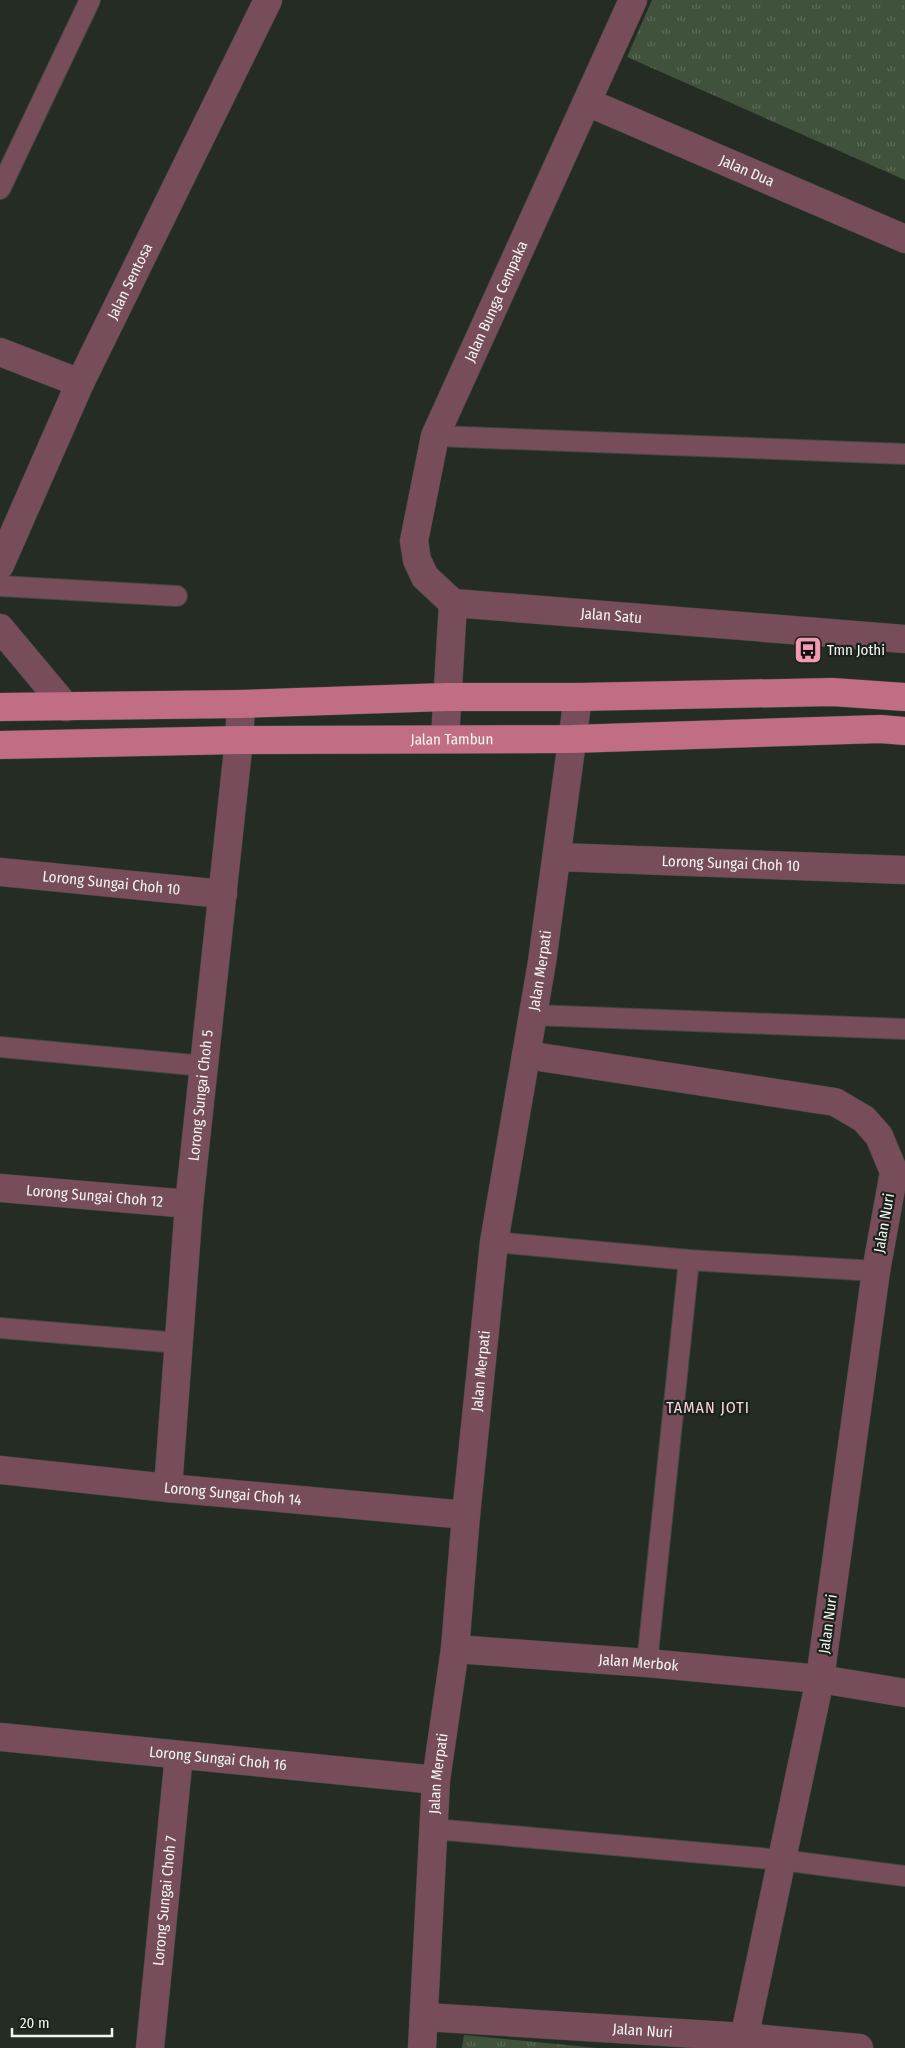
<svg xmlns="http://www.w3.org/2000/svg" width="905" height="2048" viewBox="0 0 905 2048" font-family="'Fira Sans Condensed',sans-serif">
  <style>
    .grass { fill: url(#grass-tufts) }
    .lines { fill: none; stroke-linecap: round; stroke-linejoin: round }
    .service-casing { stroke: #424840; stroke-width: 22 }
    .minor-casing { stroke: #424840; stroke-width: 29 }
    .primary-casing { stroke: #424840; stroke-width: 29 }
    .service { stroke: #764d58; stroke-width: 20 }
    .minor { stroke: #764d58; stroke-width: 28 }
    .primary { stroke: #c16e85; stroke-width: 28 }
    .labels { text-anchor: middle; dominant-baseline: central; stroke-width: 4.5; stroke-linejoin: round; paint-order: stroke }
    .street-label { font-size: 15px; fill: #f2f6f1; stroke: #1b221a }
    .poi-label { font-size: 15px; fill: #f2f6f1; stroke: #1b221a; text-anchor: start }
    .neighbourhood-label { font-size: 16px; letter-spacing: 1px; fill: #f8d5dd; stroke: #1b221a }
  </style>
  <defs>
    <pattern id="grass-tufts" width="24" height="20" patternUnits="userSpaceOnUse" patternTransform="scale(1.25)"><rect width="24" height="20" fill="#40523c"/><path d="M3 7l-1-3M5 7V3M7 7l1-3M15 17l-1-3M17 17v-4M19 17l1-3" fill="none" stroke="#5c6c59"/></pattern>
  </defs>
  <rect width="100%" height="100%" fill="#252c23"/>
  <path class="grass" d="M652,0H905V180L627,57Z
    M464,2035L597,2048H462Z"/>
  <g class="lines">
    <g class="service-casing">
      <path id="service" d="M0,189L90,0
        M435,436L905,454
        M0,586L177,596
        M533,1015L905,1029
        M0,1047L204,1066
        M494,1242L689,1260L876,1271
        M0,1328L179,1343
        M647,1663L689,1260
        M434,1829L782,1860L905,1876"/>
    </g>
    <g class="minor-casing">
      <g id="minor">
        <path id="s1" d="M587,102L905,239"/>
        <path d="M0,352L80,383"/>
        <path id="s2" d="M0,565L80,383L268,0"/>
        <path id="s3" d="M453,603L425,577L417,560L414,541L435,436L633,0"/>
        <path d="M0,628L66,707"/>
        <path id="s4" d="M445,739L453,603L905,639"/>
        <path id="s5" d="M557,857L905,870"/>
        <path id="s6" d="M0,872L223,894"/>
        <path d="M526,1055L835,1102L864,1119L879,1136L894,1172L876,1271L820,1679L742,2048"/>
        <path id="s7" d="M0,1188L189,1204"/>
        <path id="s8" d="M0,1470L168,1488L466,1515"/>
        <path id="s9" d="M168,1488L189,1204L239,740L241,704"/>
        <path id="s10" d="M455,1649L647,1663L820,1679L905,1693"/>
        <path id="s11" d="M0,1737L436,1780"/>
        <path id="s12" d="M425,2017L744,2037L859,2048"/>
        <path id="s13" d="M150,2048L179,1755"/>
        <path id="s14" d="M422,2048L436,1780L455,1649L466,1515L494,1242L542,962L578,697"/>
      </g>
    </g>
    <g class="primary-casing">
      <g id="primary">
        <path d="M0,707L241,704L446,697H578L832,692L905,697"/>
        <path id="s15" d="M0,745L239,740L572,739L880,729L905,731"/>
      </g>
    </g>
    <use href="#service" class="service"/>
    <use href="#minor" class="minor"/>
    <use href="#primary" class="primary"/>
  </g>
  <defs>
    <g id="bus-square" transform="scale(1.4375)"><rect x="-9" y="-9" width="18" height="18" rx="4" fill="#f19ab1" stroke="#1b221a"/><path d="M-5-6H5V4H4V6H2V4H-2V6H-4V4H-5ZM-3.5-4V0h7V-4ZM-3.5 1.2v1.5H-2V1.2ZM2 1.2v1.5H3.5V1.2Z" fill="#111"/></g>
  </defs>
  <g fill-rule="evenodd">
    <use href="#bus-square" x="808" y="650"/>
  </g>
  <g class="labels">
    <g class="street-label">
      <text stroke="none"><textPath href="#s1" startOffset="174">Jalan Dua</textPath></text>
      <text stroke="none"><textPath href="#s2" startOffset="312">Jalan Sentosa</textPath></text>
      <text stroke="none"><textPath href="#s3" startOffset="331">Jalan Bunga Cempaka</textPath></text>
      <text stroke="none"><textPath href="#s4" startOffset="295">Jalan Satu</textPath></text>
      <text stroke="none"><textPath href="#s15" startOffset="452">Jalan Tambun</textPath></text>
      <text stroke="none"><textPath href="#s5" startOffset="174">Lorong Sungai Choh 10</textPath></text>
      <text stroke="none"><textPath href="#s6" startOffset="112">Lorong Sungai Choh 10</textPath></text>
      <text stroke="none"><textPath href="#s14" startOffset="1085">Jalan Merpati</textPath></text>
      <text stroke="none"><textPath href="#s9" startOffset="394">Lorong Sungai Choh 5</textPath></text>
      <text stroke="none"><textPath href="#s7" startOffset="95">Lorong Sungai Choh 12</textPath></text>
      <text transform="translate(884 1223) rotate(-80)">Jalan Nuri</text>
      <text stroke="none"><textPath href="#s14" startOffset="680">Jalan Merpati</textPath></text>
      <text stroke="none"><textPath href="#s8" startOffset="234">Lorong Sungai Choh 14</textPath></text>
      <text transform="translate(828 1624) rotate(-82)">Jalan Nuri</text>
      <text stroke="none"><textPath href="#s10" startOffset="184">Jalan Merbok</textPath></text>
      <text stroke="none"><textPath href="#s11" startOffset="219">Lorong Sungai Choh 16</textPath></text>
      <text stroke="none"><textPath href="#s14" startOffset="275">Jalan Merpati</textPath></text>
      <text stroke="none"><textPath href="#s13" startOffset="148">Lorong Sungai Choh 7</textPath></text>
      <text stroke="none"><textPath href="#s12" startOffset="218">Jalan Nuri</textPath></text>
    </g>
    <g class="poi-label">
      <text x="827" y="650">Tmn Jothi</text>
    </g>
    <g class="neighbourhood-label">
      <text x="708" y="1407">TAMAN JOTI</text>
    </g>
  </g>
  <path d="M12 2028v8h100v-8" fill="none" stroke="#f2f6f1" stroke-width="2.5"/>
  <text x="20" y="2028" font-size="15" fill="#f2f6f1" stroke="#1b221a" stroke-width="4" paint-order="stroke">20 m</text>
</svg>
